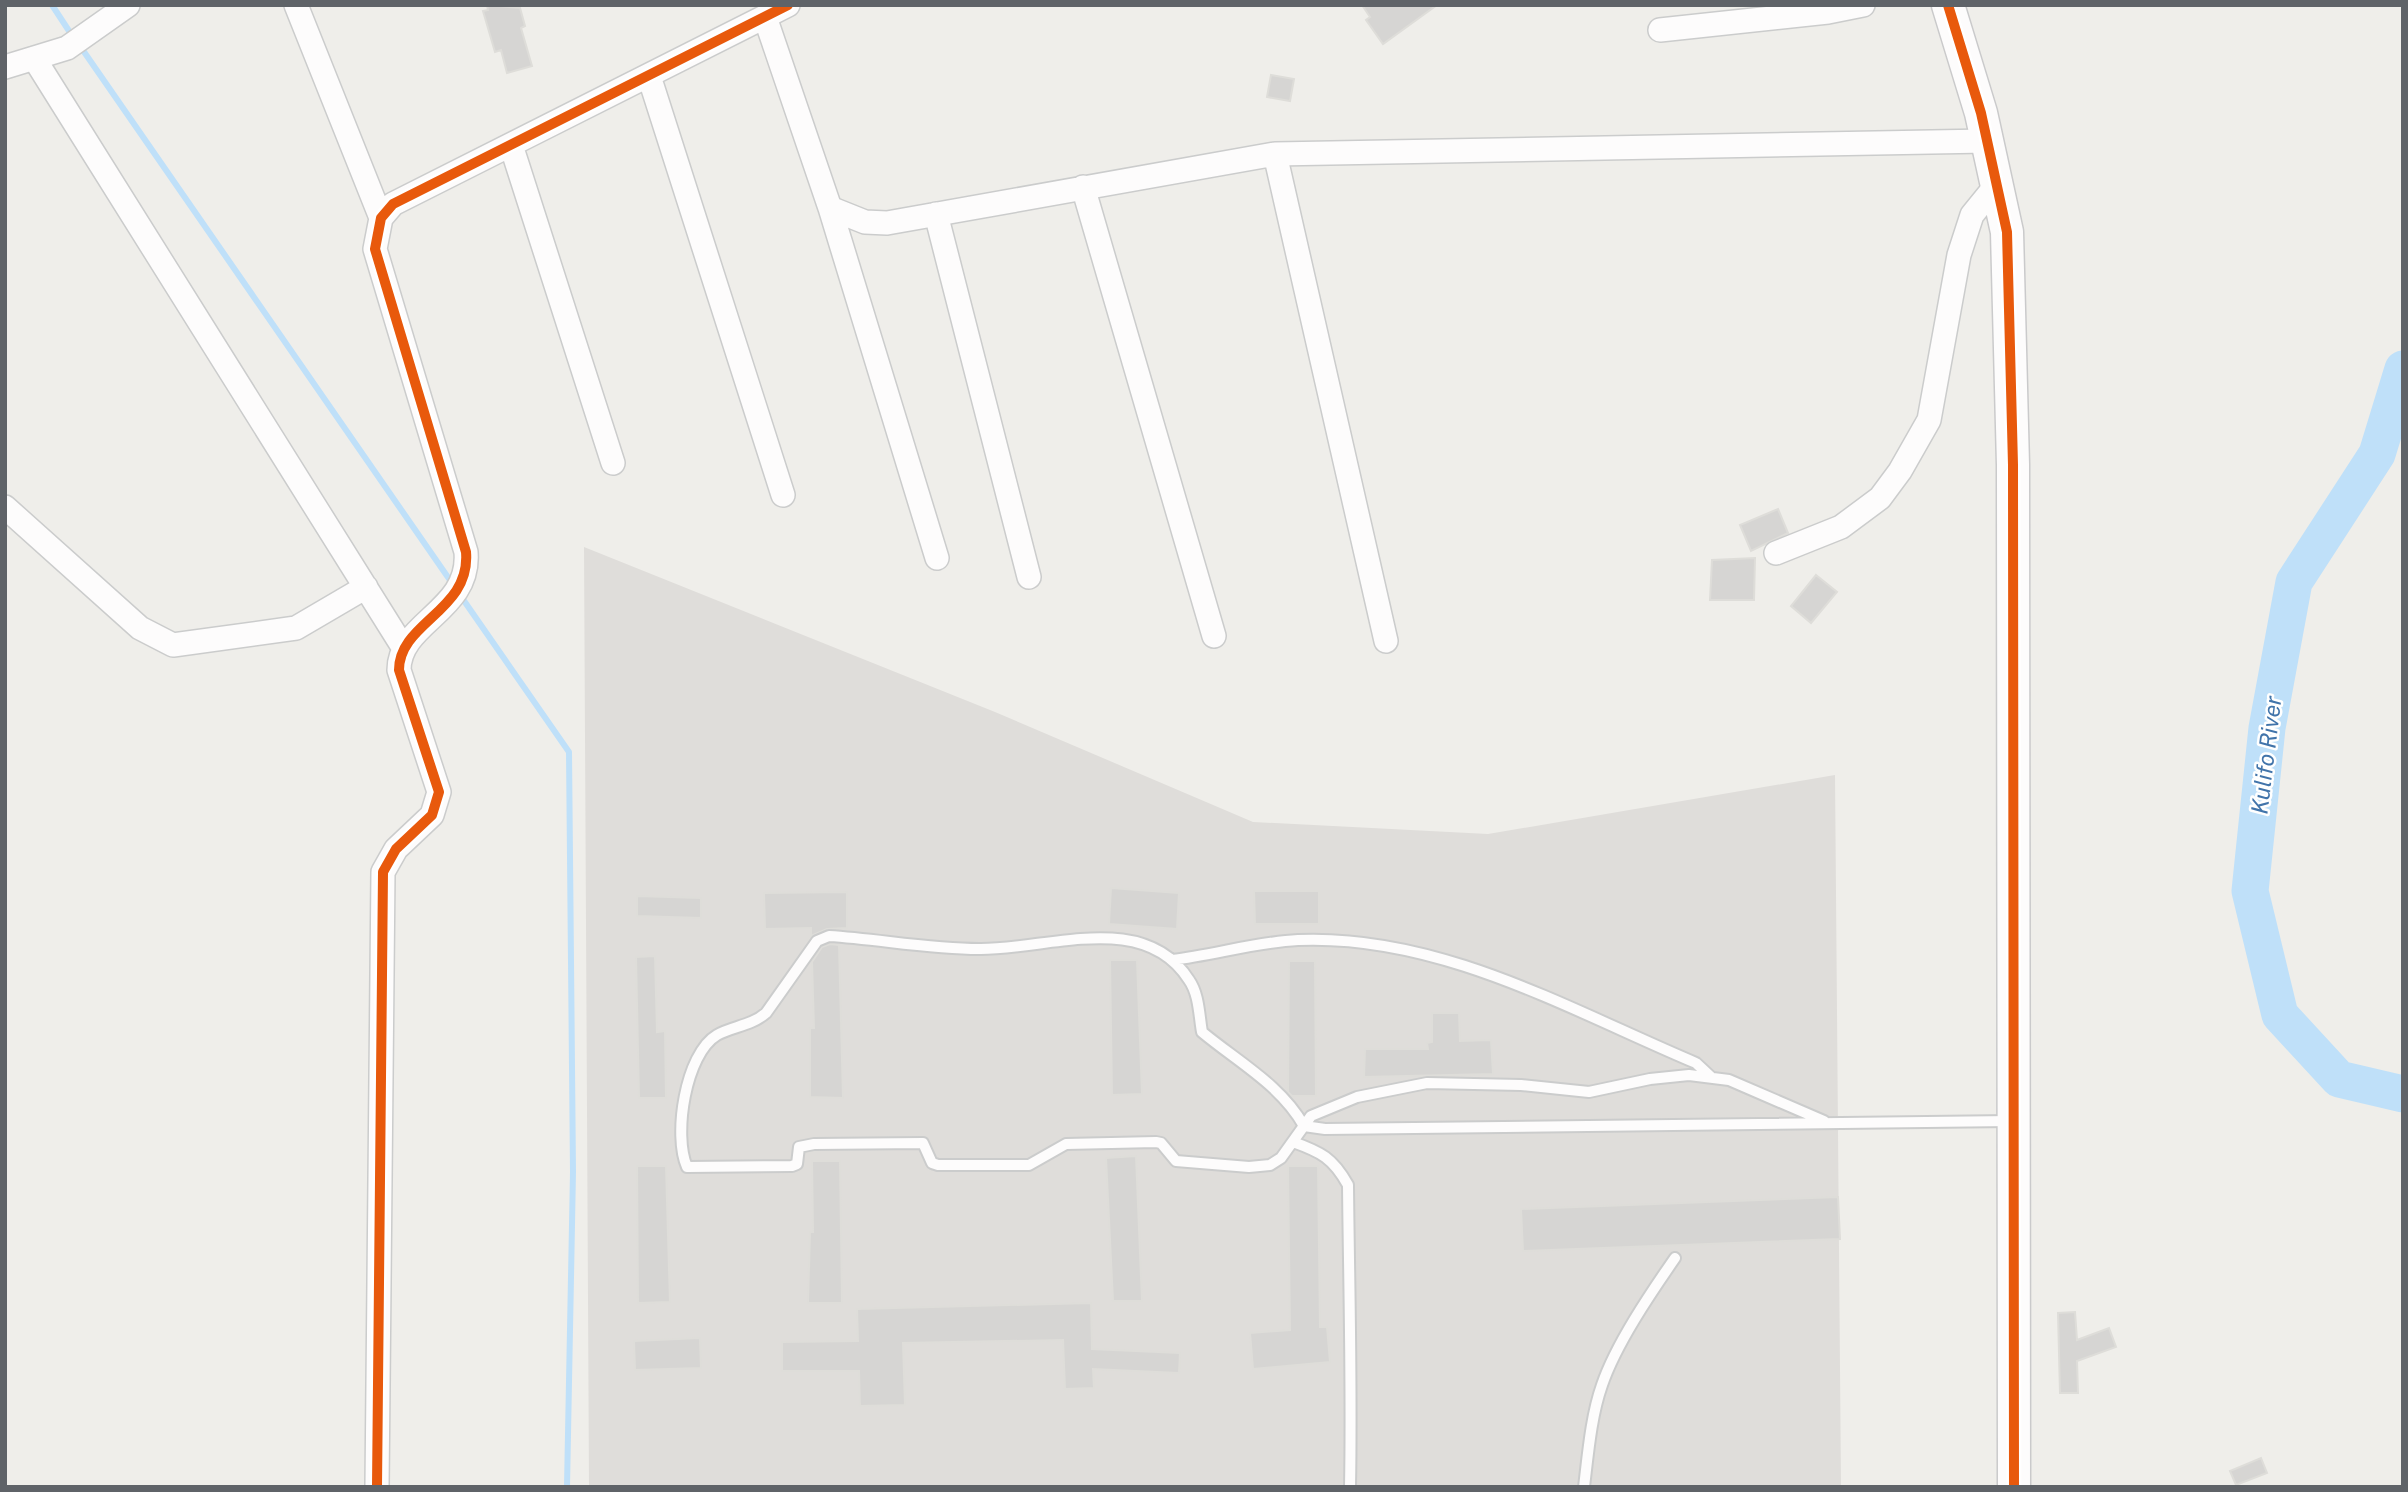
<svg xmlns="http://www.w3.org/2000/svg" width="2408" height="1492" viewBox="0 0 2408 1492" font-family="'Public Sans',sans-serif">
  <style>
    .industrial { fill: #dfddda }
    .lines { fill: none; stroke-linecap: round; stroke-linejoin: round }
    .stream { stroke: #bfe0f9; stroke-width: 6 }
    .river { stroke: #bfe0f9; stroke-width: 37 }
    .building { fill: #d6d5d3; stroke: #deddd9; stroke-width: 2 }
    .lane-casing { stroke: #cbcccc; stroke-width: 14 }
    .street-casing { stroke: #cbcccc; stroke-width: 26 }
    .secondary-casing { stroke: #cacacb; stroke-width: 35 }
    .lane { stroke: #fdfcfc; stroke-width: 10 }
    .street { stroke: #fdfcfc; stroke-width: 23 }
    .secondary { stroke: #fdfcfc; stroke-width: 32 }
    .cycleway-casing { stroke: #fff; stroke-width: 15 }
    .cycleway { stroke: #e8590c; stroke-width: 10 }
    .labels { text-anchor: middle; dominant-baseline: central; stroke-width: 5; stroke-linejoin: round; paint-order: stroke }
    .water-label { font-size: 23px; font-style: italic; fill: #4174aa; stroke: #fff }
  </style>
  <rect width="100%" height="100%" fill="#efeeea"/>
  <path class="industrial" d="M584,547L995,712L1253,822L1488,834L1835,775L1841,1487H589Z"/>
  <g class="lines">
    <path class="stream" d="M52,5L73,37
      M80,46L454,586
      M460,595L569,752L573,1172L567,1487"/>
    <path class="river" d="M2403,369L2377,454L2294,582L2267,728L2250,891L2280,1015L2339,1079L2403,1094"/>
  </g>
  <path class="building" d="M487,5L520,8L525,26L521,28L532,66L507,73L501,50L495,52L483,11L488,10Z
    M1362,5H1437L1383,44L1366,20L1370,17Z
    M1271,75L1294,79L1290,101L1267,97Z
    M1778,509L1788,533L1751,551L1740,525Z
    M1755,558L1754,600H1710L1712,560Z
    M1816,575L1837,592L1811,623L1791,606Z
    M1111,888L1179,893L1177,929L1109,924Z
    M1254,891H1319V924H1255Z
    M847,892V928L827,929L811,936V928L765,929L764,893Z
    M637,896L701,898V918L637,916Z
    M830,944L839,945L843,1098L810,1097V1028H814L812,962L822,947Z
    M655,956L657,1032L665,1031L666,1098H639L636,957Z
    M1110,960H1137L1142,1094L1112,1095Z
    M1289,961H1315L1316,1096H1292L1288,1092Z
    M1432,1013H1459L1460,1041L1491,1040L1493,1074L1364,1077L1365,1049H1428L1427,1043L1432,1042Z
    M1136,1156L1142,1301H1113L1106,1158Z
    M812,1161H840L842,1303H808L810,1232H813Z
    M637,1166H666L670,1302L638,1303Z
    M1288,1166H1318L1320,1327H1327L1330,1362L1253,1369L1250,1333L1290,1330Z
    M1838,1197L1840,1239L1523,1251L1521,1209Z
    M1091,1303L1092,1349L1180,1353L1179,1373L1093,1369L1094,1388L1065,1389L1063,1340L903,1343L905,1405L860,1406L859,1371H782V1342L858,1341L857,1309Z
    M2075,1312L2077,1340L2109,1328L2116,1347L2077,1361L2078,1393H2060L2058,1313Z
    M700,1338L701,1368L635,1370L634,1341Z
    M2261,1458L2267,1473L2236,1485L2230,1471Z"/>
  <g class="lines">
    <g class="lane-casing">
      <path id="lane" d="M1172,960C1214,955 1256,942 1298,940C1440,934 1570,1010 1696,1063L1711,1077
        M1304,1126C1281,1085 1238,1062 1202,1032C1199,1015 1199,994 1189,980C1144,909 1047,950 979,949C929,949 878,939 829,936L817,941L766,1013C751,1026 733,1026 717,1035C685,1054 673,1136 687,1167L792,1166L797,1164L799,1147L814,1144L923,1143L932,1163L938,1165H1029L1066,1144L1156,1142L1161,1143L1176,1161L1249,1167L1270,1165L1281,1158L1311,1116L1357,1097L1427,1083L1521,1085L1589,1092L1650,1079L1689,1075L1729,1080L1824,1121
        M1304,1126L1325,1129L2011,1121
        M1293,1142C1321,1152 1333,1158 1348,1185C1349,1285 1352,1386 1350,1487
        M1584,1487C1588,1454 1591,1416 1602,1385C1616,1344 1650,1294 1675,1258"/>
    </g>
    <g class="street-casing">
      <path id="street" d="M296,5L381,218
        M765,17L830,208L865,222L887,223L1275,154L1987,141
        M1660,30L1828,12L1863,5
        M34,58L403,647
        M5,67L67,48L128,5
        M649,76L783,495
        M511,145L613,463
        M1275,154L1386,641
        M1083,187L1214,636
        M830,208L937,558
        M936,214L1029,577
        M5,507L140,628L173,645L296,628L366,587
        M1776,553L1841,527L1880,498L1900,471L1929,420L1959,255L1972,215L1998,183
        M377,1487L383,872L396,849L432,815L439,792L399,670C399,622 471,611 466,552L375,249L381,218L393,204L788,5"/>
    </g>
    <g class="secondary-casing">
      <path id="secondary" d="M1948,5L1981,113L2007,232L2013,465L2014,1487"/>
    </g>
    <use href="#lane" class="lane"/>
    <use href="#street" class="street"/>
    <use href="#secondary" class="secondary"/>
    <g class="cycleway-casing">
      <path id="cycleway" d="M1948,5L1981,113L2007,232L2013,465L2014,1487
        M377,1487L383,872L396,849L432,815L439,792L399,670C399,622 471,611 466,552L375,249L381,218L393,204L788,5"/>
    </g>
    <use href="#cycleway" class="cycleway"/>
  </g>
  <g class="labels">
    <g class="water-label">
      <text transform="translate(2266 755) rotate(-83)">Kulifo River</text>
    </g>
  </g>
  <rect width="2408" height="1492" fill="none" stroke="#5f6368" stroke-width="14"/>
</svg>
